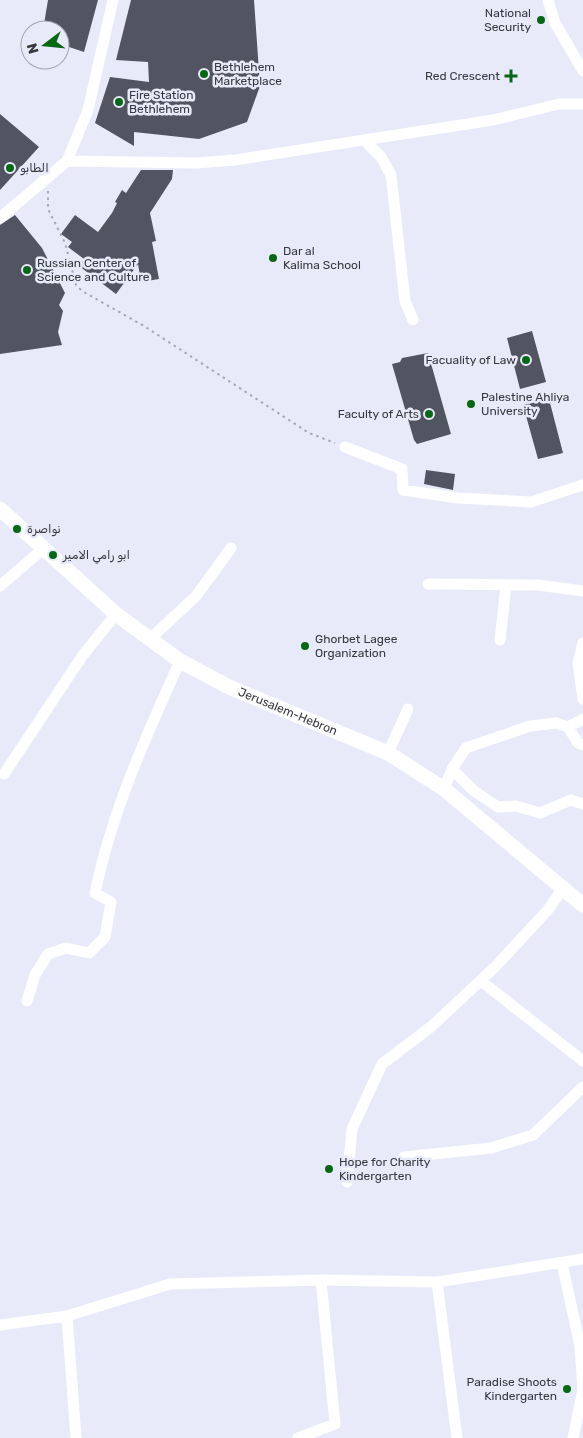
<svg xmlns="http://www.w3.org/2000/svg" width="583" height="1438" viewBox="0 0 583 1438" font-family="Rubik,'Noto Naskh Arabic',sans-serif">
  <style>
    .building { fill: #535461 }
    .lines { fill: none; stroke-linecap: round; stroke-linejoin: round }
    .path { stroke: #a6a7b3; stroke-width: 2; stroke-dasharray: 2.5 4; stroke-linecap: butt }
    .minor { stroke: #fff; stroke-width: 11 }
    .major { stroke: #fff; stroke-width: 15 }
    .poi-dot { fill: #056914; stroke: #e8eafa; stroke-width: 2 }
    .labels { text-anchor: middle; dominant-baseline: central; stroke-width: 5; stroke-linejoin: round; paint-order: stroke }
    .poi-label { font-size: 12px; fill: #38383e; stroke: #e8eafa; text-anchor: start }
    .street-label { font-size: 12px; fill: #38383e; stroke: #e8eafa }
  </style>
  <rect width="100%" height="100%" fill="#e8eafa"/>
  <path class="building" d="M48,0H98L84,52L60,44V30H43Z
    M131,0H254L260,86L247,122L199,139L134,132V146L95,123L110,77L149,82L148,62L116,60Z
    M0,114L39,147L0,190Z
    M141,170H173L172,179L150,213L156,241L152,242L159,279L141,282L138,264L116,294L79,266L84,259L68,247L72,242L61,234L75,215L98,232L112,213L117,203L115,202L122,190L126,193Z
    M15,215L42,248L65,293L59,305L63,311L58,332L62,345L0,354V225Z
    M532,331L546,382L520,389L507,338Z
    M428,353L451,434L417,444L414,440L392,364L400,362L402,358Z
    M549,399L563,453L538,459L523,405Z
    M426,470L455,474L453,490L424,484Z"/>
  <g class="lines">
    <path class="path" d="M48,191V209L65,243L76,285L82,291L144,326L309,433L335,443"/>
    <path class="minor" d="M548,0L555,23L583,71
      M364,140L381,157L391,175L405,301L413,320
      M67,161L196,163L235,160L493,120L559,104H583
      M0,218L67,161L88,110L113,0
      M345,447L402,469L403,490L458,498L531,502L583,485
      M428,584L538,585L583,591
      M0,586L44,548
      M150,639L196,596L231,548
      M500,640L506,585
      M583,643L578,663L583,699
      M568,727L578,743L583,745
      M388,753L408,709
      M452,769L474,791L498,807L516,806L540,813L571,800L583,804
      M4,774L83,655L116,614
      M444,789L452,769L466,748L530,726L556,723L568,727L583,719
      M481,981L583,1061
      M27,1001L35,975L48,954L66,948L89,953L105,937L111,902L95,893C112,811 146,736 180,661
      M404,1157L491,1148L533,1135L583,1087
      M347,1182L352,1129L382,1064L432,1026L494,968L547,911L564,887
      M562,1263L580,1346L583,1389L573,1438
      M437,1282L457,1438
      M67,1316L76,1438
      M0,1325L67,1316L170,1284L321,1280L437,1282L583,1259
      M298,1438L335,1424L321,1280"/>
    <path class="major" id="s1" d="M0,509L116,614L180,661L229,687L388,753L444,789L583,905"/>
  </g>
  <g class="poi-dot">
    <circle cx="541" cy="20" r="5"/>
    <circle cx="204" cy="74" r="5"/>
    <path d="M508.5 68.5h5v5h5v5h-5v5h-5v-5h-5v-5h5z"/>
    <circle cx="119" cy="102" r="5"/>
    <circle cx="10" cy="168" r="5"/>
    <circle cx="273" cy="258" r="5"/>
    <circle cx="27" cy="270" r="5"/>
    <circle cx="526" cy="360" r="5"/>
    <circle cx="471" cy="404" r="5"/>
    <circle cx="429" cy="414" r="5"/>
    <circle cx="17" cy="529" r="5"/>
    <circle cx="53" cy="555" r="5"/>
    <circle cx="305" cy="646" r="5"/>
    <circle cx="329" cy="1169" r="5"/>
    <circle cx="567" cy="1389" r="5"/>
  </g>
  <g class="labels">
    <g class="poi-label">
      <text x="531" y="13" text-anchor="end">National<tspan x="531" dy="14">Security</tspan></text>
      <text x="214" y="67">Bethlehem<tspan x="214" dy="14">Marketplace</tspan></text>
      <text x="500" y="76" text-anchor="end">Red Crescent</text>
      <text x="129" y="95">Fire Station<tspan x="129" dy="14">Bethlehem</tspan></text>
      <text x="20" y="168">الطابو</text>
      <text x="283" y="251">Dar al<tspan x="283" dy="14">Kalima School</tspan></text>
      <text x="37" y="263">Russian Center of<tspan x="37" dy="14">Science and Culture</tspan></text>
      <text x="516" y="360" text-anchor="end">Facuality of Law</text>
      <text x="481" y="397">Palestine Ahliya<tspan x="481" dy="14">University</tspan></text>
      <text x="419" y="414" text-anchor="end">Faculty of Arts</text>
      <text x="27" y="529">نواصرة</text>
      <text x="63" y="555">ابو رامي الامير</text>
      <text x="315" y="639">Ghorbet Lagee<tspan x="315" dy="14">Organization</tspan></text>
      <text x="339" y="1162">Hope for Charity<tspan x="339" dy="14">Kindergarten</tspan></text>
      <text x="557" y="1382" text-anchor="end">Paradise Shoots<tspan x="557" dy="14">Kindergarten</tspan></text>
    </g>
    <g class="street-label">
      <text stroke="none"><textPath href="#s1" startOffset="355">Jerusalem-Hebron</textPath></text>
    </g>
  </g>
  <g transform="translate(45 45) rotate(254)"><circle r="24" fill="#e8eafa" stroke="#a2a3af"/>
  <path d="M0-4L9 19L0 12L-9 19Z" fill="#056914"/>
  <text y="-8" font-size="14" font-weight="bold" text-anchor="middle" fill="#38383e">N</text>
  </g>
</svg>
